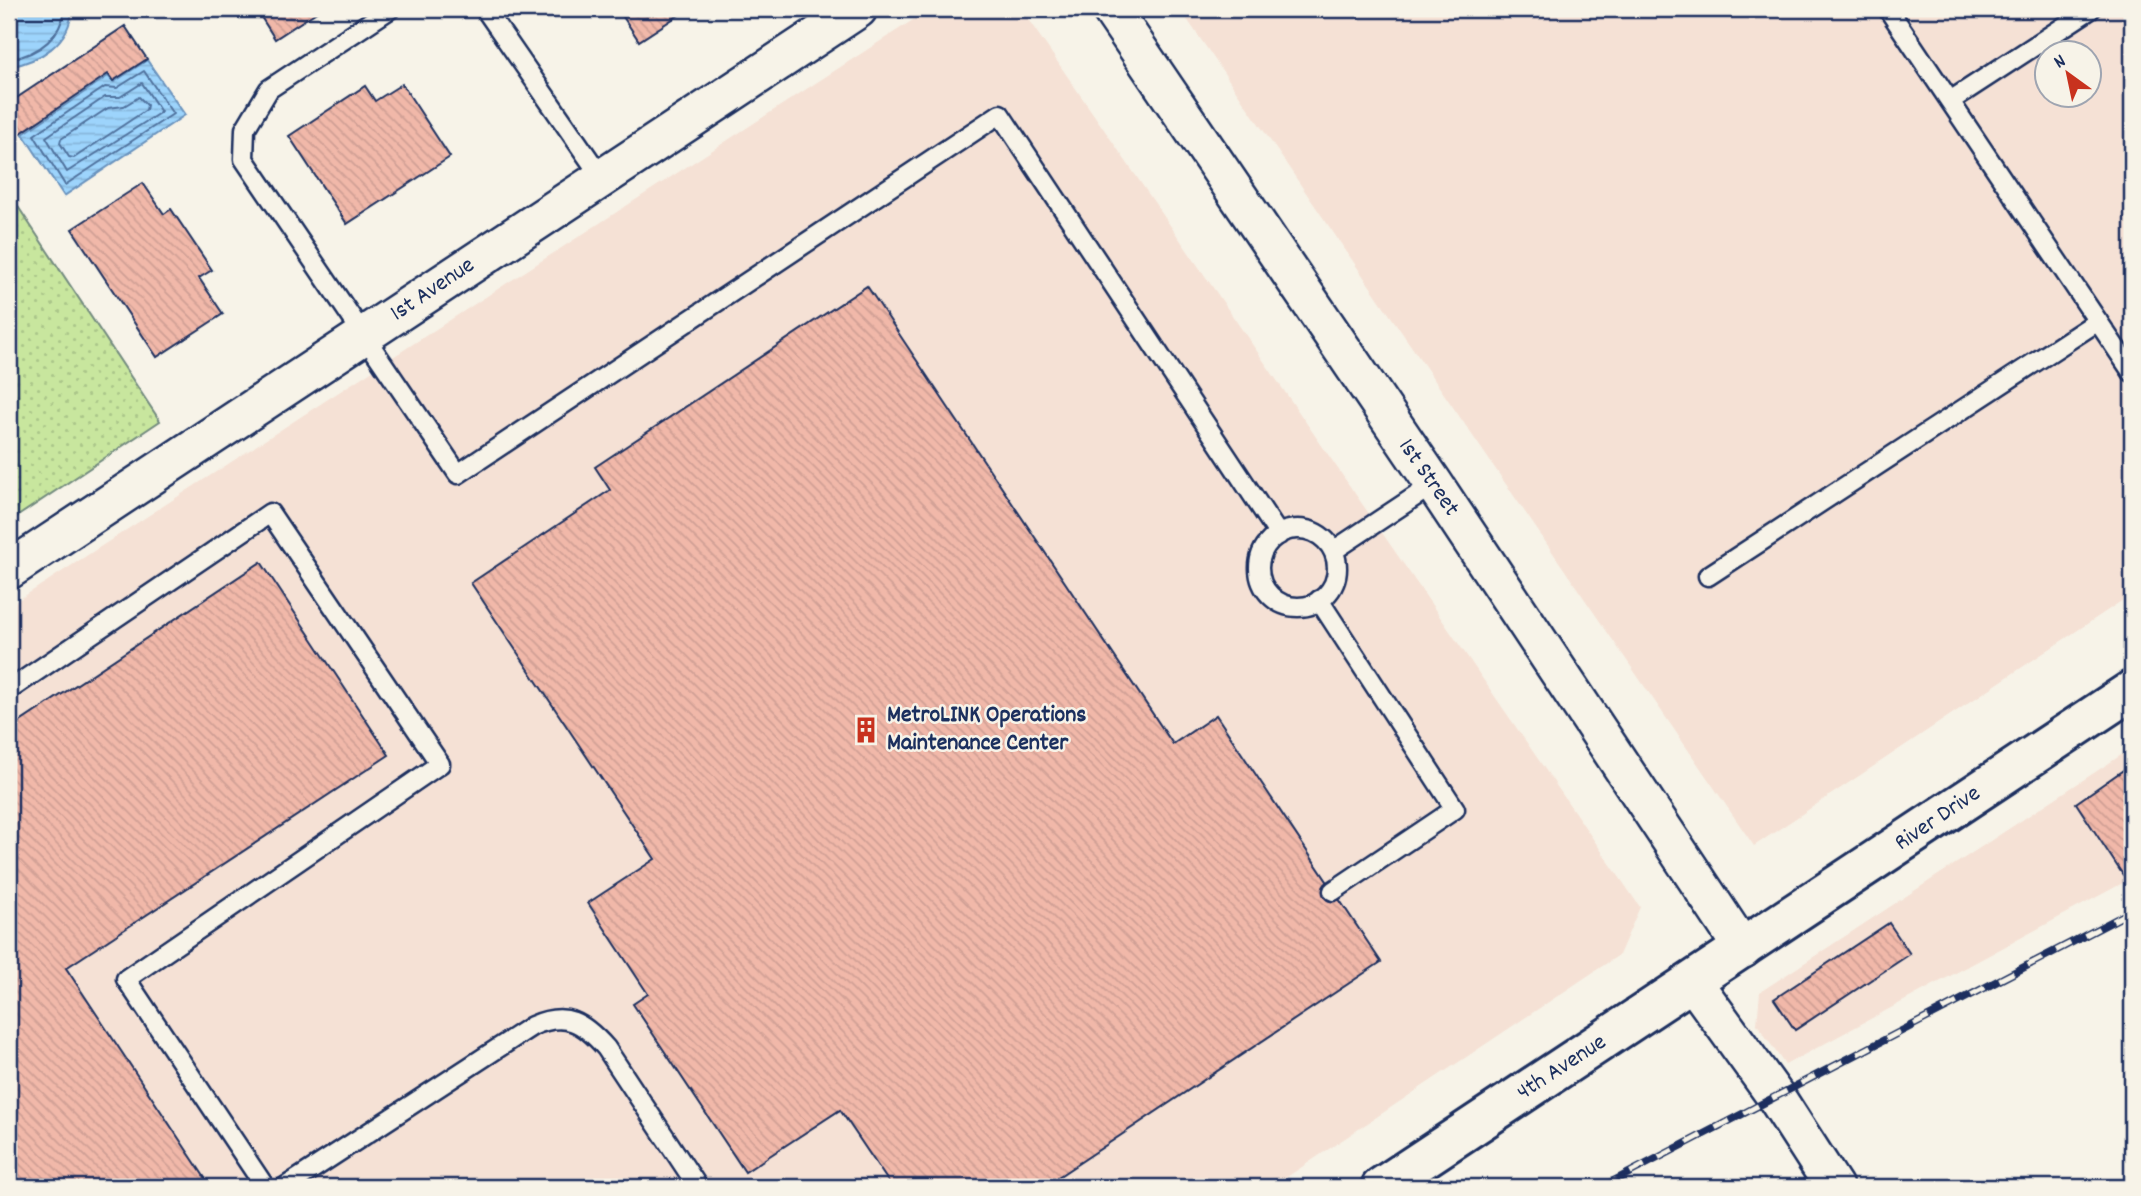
<svg xmlns="http://www.w3.org/2000/svg" width="2141" height="1196" viewBox="0 0 2141 1196" font-family="Dekko,sans-serif">
  <style>
    .built { fill: #f5e1d5; fill-rule: evenodd }
    .park { fill: url(#park-dots); stroke: #728a7e; stroke-width: 2 }
    .water { fill: url(#water-rules); stroke: #6992bd; stroke-width: 2 }
    .lines { fill: none; stroke-linecap: round; stroke-linejoin: round }
    .shore { stroke: #4f719d; stroke-width: 2 }
    .building { fill: url(#building-back-hatch); stroke: #1b2f5e; stroke-width: 2 }
    .lane-casing { stroke: #1b2f5e; stroke-width: 23 }
    .street-casing { stroke: #1b2f5e; stroke-width: 42 }
    .secondary-casing { stroke: #1b2f5e; stroke-width: 44 }
    .lane { stroke: #f7f3e8; stroke-width: 18 }
    .street { stroke: #f7f3e8; stroke-width: 37 }
    .secondary { stroke: #f7f3e8; stroke-width: 38 }
    .rail-casing { stroke: #1b2f5e; stroke-width: 8 }
    .rail { stroke: #f7f3e8; stroke-width: 5; stroke-dasharray: 16; stroke-linecap: butt }
    .labels { text-anchor: middle; dominant-baseline: central; stroke-width: 5; stroke-linejoin: round; paint-order: stroke }
    .street-label { font-size: 24px; fill: #1b2f5e; stroke: #f7f3e8 }
    .poi-label { font-size: 24px; font-weight: bold; fill: #1b2f5e; stroke: #f7f3e8; text-anchor: start }
  </style>
  <defs>
    <pattern id="park-dots" width="8" height="8" patternUnits="userSpaceOnUse" patternTransform="scale(1.75)"><rect width="8" height="8" fill="#c8e69e"/><path d="M2 2h.1M6 6h.1" fill="none" stroke="#abc68a" stroke-width="1.8" stroke-linecap="round"/></pattern>
    <pattern id="water-rules" width="6" height="5" patternUnits="userSpaceOnUse" patternTransform="scale(1.75)"><rect width="6" height="5" fill="#9dd4fc"/><path d="M0 2.5h6" fill="none" stroke="#87b6da"/></pattern>
    <pattern id="building-back-hatch" width="6" height="6" patternUnits="userSpaceOnUse" patternTransform="scale(1.75)"><rect width="6" height="6" fill="#f1b8a9"/><path d="M-1 5l2 2M0 0l6 6M5-1l2 2" fill="none" stroke="#ce9e94"/></pattern>
  </defs>
  <rect width="100%" height="100%" fill="#f7f3e8"/>
  <filter id="ink" filterUnits="userSpaceOnUse"><feTurbulence type="fractalNoise" baseFrequency=".0143" numOctaves="2"/><feDisplacementMap in="SourceGraphic" scale="14" xChannelSelector="R" yChannelSelector="G"/><feConvolveMatrix kernelMatrix="1 2 1 2 8 2 1 2 1" color-interpolation-filters="sRGB"/></filter>
  <g filter="url(#ink)">
    <path class="built" d="M930,9H1021L1640,907L1619,955L1272,1187H9V606Z
      M1180,9H2132V594L1754,846ZM2046,52H2088V94H2046Z
      M2132,748V878L1785,1065L1757,1024L1760,992Z"/>
    <path class="park" d="M9,193L160,421L9,522Z"/>
    <path class="water" d="M9,9H72C70,44 39,61 9,67Z
      M147,60L185,115L64,196L23,134L108,76L114,82Z"/>
    <g class="lines">
      <path class="shore" d="M9,60C37,54 60,40 65,9
        M144,71L173,114L65,185L34,135L105,87L117,88Z
        M142,83L161,112L67,172L46,137L105,97H120Z
        M139,97L147,105L146,110L74,158L69,157L60,143L61,139L108,108L124,106Z"/>
    </g>
    <path class="building" d="M256,9H321L275,39Z
      M618,9H688L639,41Z
      M125,26L147,59L113,81L108,74L9,141V103Z
      M402,84L450,157L347,224L289,136L365,86L375,101Z
      M143,183L164,214L171,209L212,270L199,278L223,314L157,357L72,229Z
      M867,286L1173,744L1216,715L1381,962L1043,1187H892L840,1110L745,1172L633,1004L648,994L588,903L655,859L471,583L610,490L595,467Z
      M261,562L389,755L66,968L211,1187H20L9,1171V718L14,726Z
      M2132,764V870L2123,875L2076,803Z
      M1889,923L1910,954L1795,1030L1774,999Z"/>
    <g class="lines">
      <g class="lane-casing">
        <path id="lane" d="M390,9L269,89L245,129L244,159L458,474L1000,114L1279,535
          M485,9L602,178
          M1888,9L2132,372
          M1950,101L2091,9
          M1259 568a39 39 0 1 1 78 0a39 39 0 1 1-78 0Z
          M1333,551L1434,484
          M1708,576L2098,321
          M1319,600L1455,809L1333,891
          M9,690L270,513L440,764L126,979L265,1187
          M285,1187L532,1026C566,1011 583,1022 606,1048L698,1187"/>
      </g>
      <g class="street-casing">
        <path id="street" d="M1111,9L1434,484L1743,949
          M9,570L858,9
          M1693,982L1776,1097L1834,1187"/>
      </g>
      <g class="secondary-casing">
        <path id="secondary" d="M1381,1187L2132,690"/>
      </g>
      <use href="#lane" class="lane"/>
      <use href="#street" class="street"/>
      <use href="#secondary" class="secondary"/>
      <g class="rail-casing">
        <path id="rail" d="M1602,1187L2132,911"/>
      </g>
      <use href="#rail" class="rail"/>
    </g>
  </g>
  <defs>
    <g id="building-bare" transform="scale(2.1)"><path d="M-4-6H4V6H1V3H-1V6H-4ZM-2.5-4.3h1.7v1.8h-1.7ZM.8-4.3h1.7v1.8H.8ZM-2.5-1h1.7V.8h-1.7ZM.8-1h1.7V.8H.8Z" fill="#c8321e" stroke="#f7f3e8" stroke-width="2.5" paint-order="stroke"/></g>
  </defs>
  <g fill-rule="evenodd">
    <use href="#building-bare" x="866" y="730"/>
  </g>
  <g class="labels">
    <g class="street-label">
      <text transform="translate(433 290) rotate(-34)">1st Avenue</text>
      <text transform="translate(1428 478) rotate(55)">1st Street</text>
      <text transform="translate(1938 819) rotate(-34)">River Drive</text>
      <text transform="translate(1562 1068) rotate(-33)">4th Avenue</text>
    </g>
    <g class="poi-label">
      <text x="887" y="716">MetroLINK Operations<tspan x="887" dy="28">Maintenance Center</tspan></text>
    </g>
  </g>
  <rect width="2141" height="1196" fill="none" stroke="#f7f3e8" stroke-width="35"/>
  <rect x="18" y="18" width="2106" height="1161" fill="none" stroke="#1b2f5e" stroke-width="2.5" filter="url(#ink)"/>
  <g transform="translate(2068 74) rotate(327)"><circle r="33" fill="#f7f3e8" stroke="#9fa5b1" stroke-width="2"/>
  <path d="M0-5L12 26L0 18L-12 26Z" fill="#c8321e"/>
  <text y="-10" font-size="19" font-weight="bold" text-anchor="middle" fill="#1b2f5e">N</text>
  </g>
</svg>
